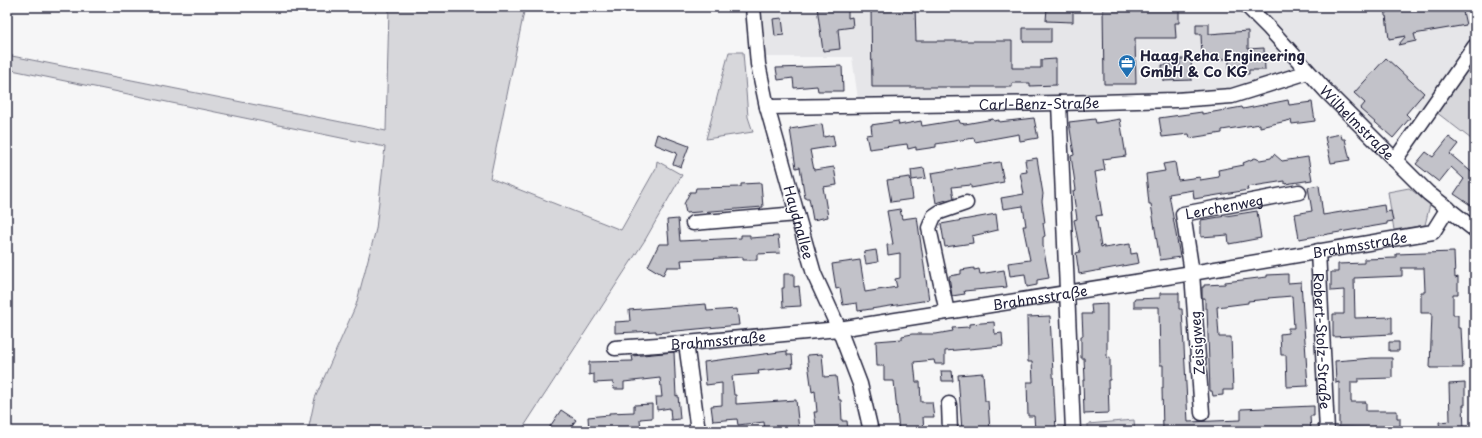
<svg xmlns="http://www.w3.org/2000/svg" width="1482" height="438" viewBox="0 0 1482 438" font-family="'Playpen Sans',sans-serif">
  <style>
    .built { fill: #e6e6e9 }
    .green { fill: #d7d7db; stroke: #7c7c8b }
    .building { fill: #c2c2c9; stroke: #22223b }
    .lines { fill: none; stroke-linecap: round; stroke-linejoin: round }
    .minor-casing { stroke: #22223b; stroke-width: 17 }
    .minor { stroke: #fff; stroke-width: 14 }
    .labels { text-anchor: middle; dominant-baseline: central; stroke-width: 3; stroke-linejoin: round; paint-order: stroke }
    .poi-label { font-size: 14px; font-weight: bold; fill: #22223b; stroke: #fff; text-anchor: start }
    .street-label { font-size: 14px; fill: #22223b; stroke: #fff }
  </style>
  <rect width="100%" height="100%" fill="#f6f6f7"/>
  <filter id="ink" filterUnits="userSpaceOnUse"><feTurbulence type="fractalNoise" baseFrequency=".025" numOctaves="2"/><feDisplacementMap in="SourceGraphic" scale="8" xChannelSelector="R" yChannelSelector="G"/><feConvolveMatrix kernelMatrix="1 2 1 2 8 2 1 2 1" color-interpolation-filters="sRGB"/></filter>
  <g filter="url(#ink)">
    <path class="built" d="M697,7H1475V44L1436,112L1393,104L1365,136L1296,67L1231,89L1057,100L858,99L852,57H751L743,10H709Z"/>
    <path class="green" d="M389,7H525L490,178L621,230L656,168L657,161L682,175L645,240L521,431H308L315,398L356,305L376,229L385,147L7,69V55L386,131Z
      M729,52H743L748,117L753,132L706,139Z
      M1475,59V142L1436,112Z
      M1409,188L1430,204L1425,225L1394,230L1388,192Z
      M1134,420L1135,431H1088V424Z"/>
    <path class="building" d="M817,7H848V18L852,17L853,27L838,29L840,49L823,51Z
      M871,7H915L916,41H1012V68H1041V60L1056,59V85L1030,86V83H1012V87H872Z
      M1047,7H1073V22L1046,21Z
      M1103,7H1179V23H1175L1176,38H1135L1136,84H1104Z
      M1385,7H1462L1466,25L1414,34L1416,41L1398,45L1406,36L1389,39Z
      M782,18L784,35L775,36L773,19Z
      M1196,24H1209V34L1248,31V49L1264,48L1265,70H1249V74H1229V59H1202L1201,34H1196Z
      M1023,28H1051V42H1023Z
      M1386,58L1424,93L1406,114L1410,118L1393,138L1360,109L1365,103L1354,93Z
      M1180,59H1191L1192,80L1163,81L1162,65H1180Z
      M842,66L843,91H818L817,86L794,88L793,78L778,80L776,68Z
      M1288,100L1289,105L1312,102L1315,121L1292,124L1291,120L1260,127V124L1222,130V133L1190,138L1189,134L1162,137L1159,118L1202,112V114L1242,107L1243,109Z
      M1034,118L1038,138L1020,141L1019,134L975,142L974,138L936,144V147L916,150V147L908,149L907,144L869,149L866,135L872,134L871,125L898,121L899,125L921,121L922,126L959,120L960,123L965,124L993,119L994,121L999,120V122Z
      M1095,119L1096,123L1120,119L1126,156L1103,159L1105,170L1095,172L1102,215L1096,216L1101,247L1104,246V248L1130,244L1131,254L1137,253L1139,263L1079,274L1076,253L1080,252L1074,220L1077,219L1073,191L1076,190L1071,156L1074,155L1069,122Z
      M822,124L824,137L833,135L835,146L810,150L814,170L834,167L837,185L823,187L828,217L813,220L809,198H805L800,167L796,168L790,129Z
      M657,134L689,146L681,167L673,164L677,153L654,144Z
      M1341,134L1342,139H1345L1350,160L1331,163L1325,137Z
      M1449,137L1458,144L1450,154L1475,175V208L1454,194L1464,179L1451,167L1439,182L1416,164L1426,152L1433,157Z
      M1274,154L1282,161L1308,157L1312,180L1285,184V181L1247,187L1248,190L1194,199L1193,190L1169,194L1180,257L1160,260L1151,204H1149L1146,174L1165,171L1163,164L1175,162L1178,180L1200,177V180L1219,177L1218,170L1244,165L1243,163L1255,158L1260,160L1271,158Z
      M1037,158L1043,194L1042,201L1045,223H1043L1045,236L1043,237V246L1049,278L1037,280V285L1027,287L1025,274L1010,276L1008,263L1030,260L1023,226H1026L1023,206L1003,209L1001,198L1024,194L1020,173L1027,172L1025,160Z
      M1000,162L1004,182L971,188V185L952,187L954,198L936,203L931,173Z
      M924,168L926,178L912,180L911,170Z
      M910,177L913,199L891,202L887,180Z
      M761,183L763,207L686,213L684,204L690,192H695L696,188L741,187V184Z
      M1319,185L1323,215L1384,205L1385,212L1391,211L1393,221L1387,222V224L1299,239L1295,214L1312,211L1308,187Z
      M900,209L902,219L917,217L929,300L858,311L857,303L843,305L840,288L836,289L832,264L860,260L865,292L897,287L895,279L900,278V253L888,255L887,245L893,244L887,211Z
      M1257,211L1261,238L1229,244L1228,235L1201,237V220Z
      M996,214L998,230L972,236L973,243L945,247L941,224Z
      M678,219L680,241L741,238V235H750V238L778,236L780,253L757,254V260H743V257L681,260L682,267H667L663,275L648,266L659,244H669L667,220Z
      M876,250L878,262L866,264L864,252Z
      M1454,252L1455,278L1458,277V294H1453V315H1458V328H1461L1463,368H1430L1432,313H1421V292H1425L1424,268H1402V276L1354,278L1355,318L1392,317V334L1333,337V314H1344V290L1331,291V272H1338V264L1364,263V259L1396,258V254Z
      M974,268V270L979,269L980,274L1004,270L1007,287L964,291L965,294L952,296L949,276L961,274V270Z
      M784,274H794V287L799,286L801,306L783,307L782,288H784Z
      M1288,274V283L1301,282L1308,386L1287,387L1286,355H1281L1280,334L1288,333V328H1294L1292,296L1268,298L1269,299L1248,301V303L1217,307L1219,337H1231L1233,390H1223V395L1213,396L1212,391H1210L1207,308H1205V298H1202V287H1204V285L1225,284V282L1267,277V275Z
      M1160,293H1179V309H1182L1188,422L1241,420V409L1314,406V416H1310L1311,431H1163L1162,388H1163V365H1160L1159,307H1134V299L1160,298Z
      M706,304L707,311L737,309L739,325L656,333V331L615,333V322L630,321L629,310Z
      M1107,304V358L1110,357V380H1108L1109,413L1084,414L1083,380H1085L1084,358H1081V336H1083L1082,314H1092L1091,305Z
      M1050,316L1056,431H1035L1034,416H1028L1027,382H1033L1032,362H1028L1027,317Z
      M994,322L995,334L1002,333L1003,346L945,351V364H935L934,360L914,362L916,382H920L921,402H932L934,417H923L924,431H899L894,381H884V366H877L876,341L902,339V336L912,334H936L953,331L952,328L969,327V324Z
      M1389,342H1399V351H1389Z
      M787,351V355H792L793,367L758,371L759,374L732,376L734,395H736V404L796,400L799,431H765L764,422L738,425L737,419L713,421L711,406L722,405V383L706,385L704,362Z
      M674,352L676,396L678,395L680,419L671,420L670,408L657,410L656,397H662L660,378L624,382V389H614L613,382L594,383V374L589,375V362L633,361L632,356Z
      M822,354L824,377L836,376L839,400H841L842,421H847L848,431H817L814,412H817L815,391L812,392L807,355Z
      M1372,358H1392V378L1358,379V382H1351V402H1366V411H1397V418H1400V431H1373V428L1339,427V382L1336,383L1335,361Z
      M941,371H952L953,381H942Z
      M983,373L985,401H988L990,431H962L958,375Z
      M1465,383V405H1463L1464,431H1440L1439,422L1450,421L1449,384Z
      M652,404V418L640,419L641,430L589,431L588,417L609,415V413L634,412V405Z
      M561,410L576,420L568,431H547Z"/>
    <g class="lines">
      <g class="minor-casing">
        <g id="minor">
          <path id="s1" d="M753,7L758,64L767,107L797,214L814,274L839,329L860,384L871,431"/>
          <path id="s2" d="M1248,7L1269,28L1327,92L1428,193L1475,230"/>
          <path d="M1059,103L1073,431"/>
          <path id="s3" d="M767,107L1059,103L1176,100L1232,96L1308,72"/>
          <path d="M1395,160L1475,46"/>
          <path d="M693,223L797,214"/>
          <path id="s4" d="M1318,251L1327,431"/>
          <path d="M947,312L929,228L934,216L940,212L966,203"/>
          <path d="M686,343L698,431"/>
          <path id="s5" d="M615,348L686,343L839,329L1192,273L1433,232L1448,208"/>
          <path d="M949,404L950,431"/>
          <path id="s6" d="M1202,413L1192,273L1183,214L1299,192"/>
        </g>
      </g>
      <use href="#minor" class="minor"/>
    </g>
  </g>
  <defs>
    <g id="office-pin" transform="scale(0.9)"><path d="M0 17L-7.5 6A9.5 9.5 0 1 1 7.5 6Z" fill="#1f6fb2" stroke="#fff"/><path d="M-6-3h4V-5.5h4V-3h4V5H-6ZM-1-4.5V-3h2v-1.5ZM-6 0V1H6V0Z" fill="#fff"/></g>
  </defs>
  <g fill-rule="evenodd">
    <use href="#office-pin" x="1127" y="63"/>
  </g>
  <g class="labels">
    <g class="poi-label">
      <text x="1140" y="55">Haag Reha Engineering<tspan x="1140" dy="16">GmbH &amp; Co KG</tspan></text>
    </g>
    <g class="street-label">
      <text stroke="none"><textPath href="#s3" startOffset="272">Carl-Benz-Straße</textPath></text>
      <text stroke="none"><textPath href="#s2" startOffset="159">Wilhelmstraße</textPath></text>
      <text stroke="none"><textPath href="#s6" startOffset="242">Lerchenweg</textPath></text>
      <text stroke="none"><textPath href="#s1" startOffset="221">Haydnallee</textPath></text>
      <text stroke="none"><textPath href="#s5" startOffset="752">Brahmsstraße</textPath></text>
      <text stroke="none"><textPath href="#s5" startOffset="428">Brahmsstraße</textPath></text>
      <text stroke="none"><textPath href="#s5" startOffset="103">Brahmsstraße</textPath></text>
      <text stroke="none"><textPath href="#s4" startOffset="90">Robert-Stolz-Straße</textPath></text>
      <text transform="translate(1197 343) rotate(-94)">Zeisigweg</text>
    </g>
  </g>
  <rect width="1482" height="438" fill="none" stroke="#fff" stroke-width="24"/>
  <rect x="12" y="12" width="1458" height="414" fill="none" stroke="#22223b" stroke-width="1.5" filter="url(#ink)"/>
</svg>
